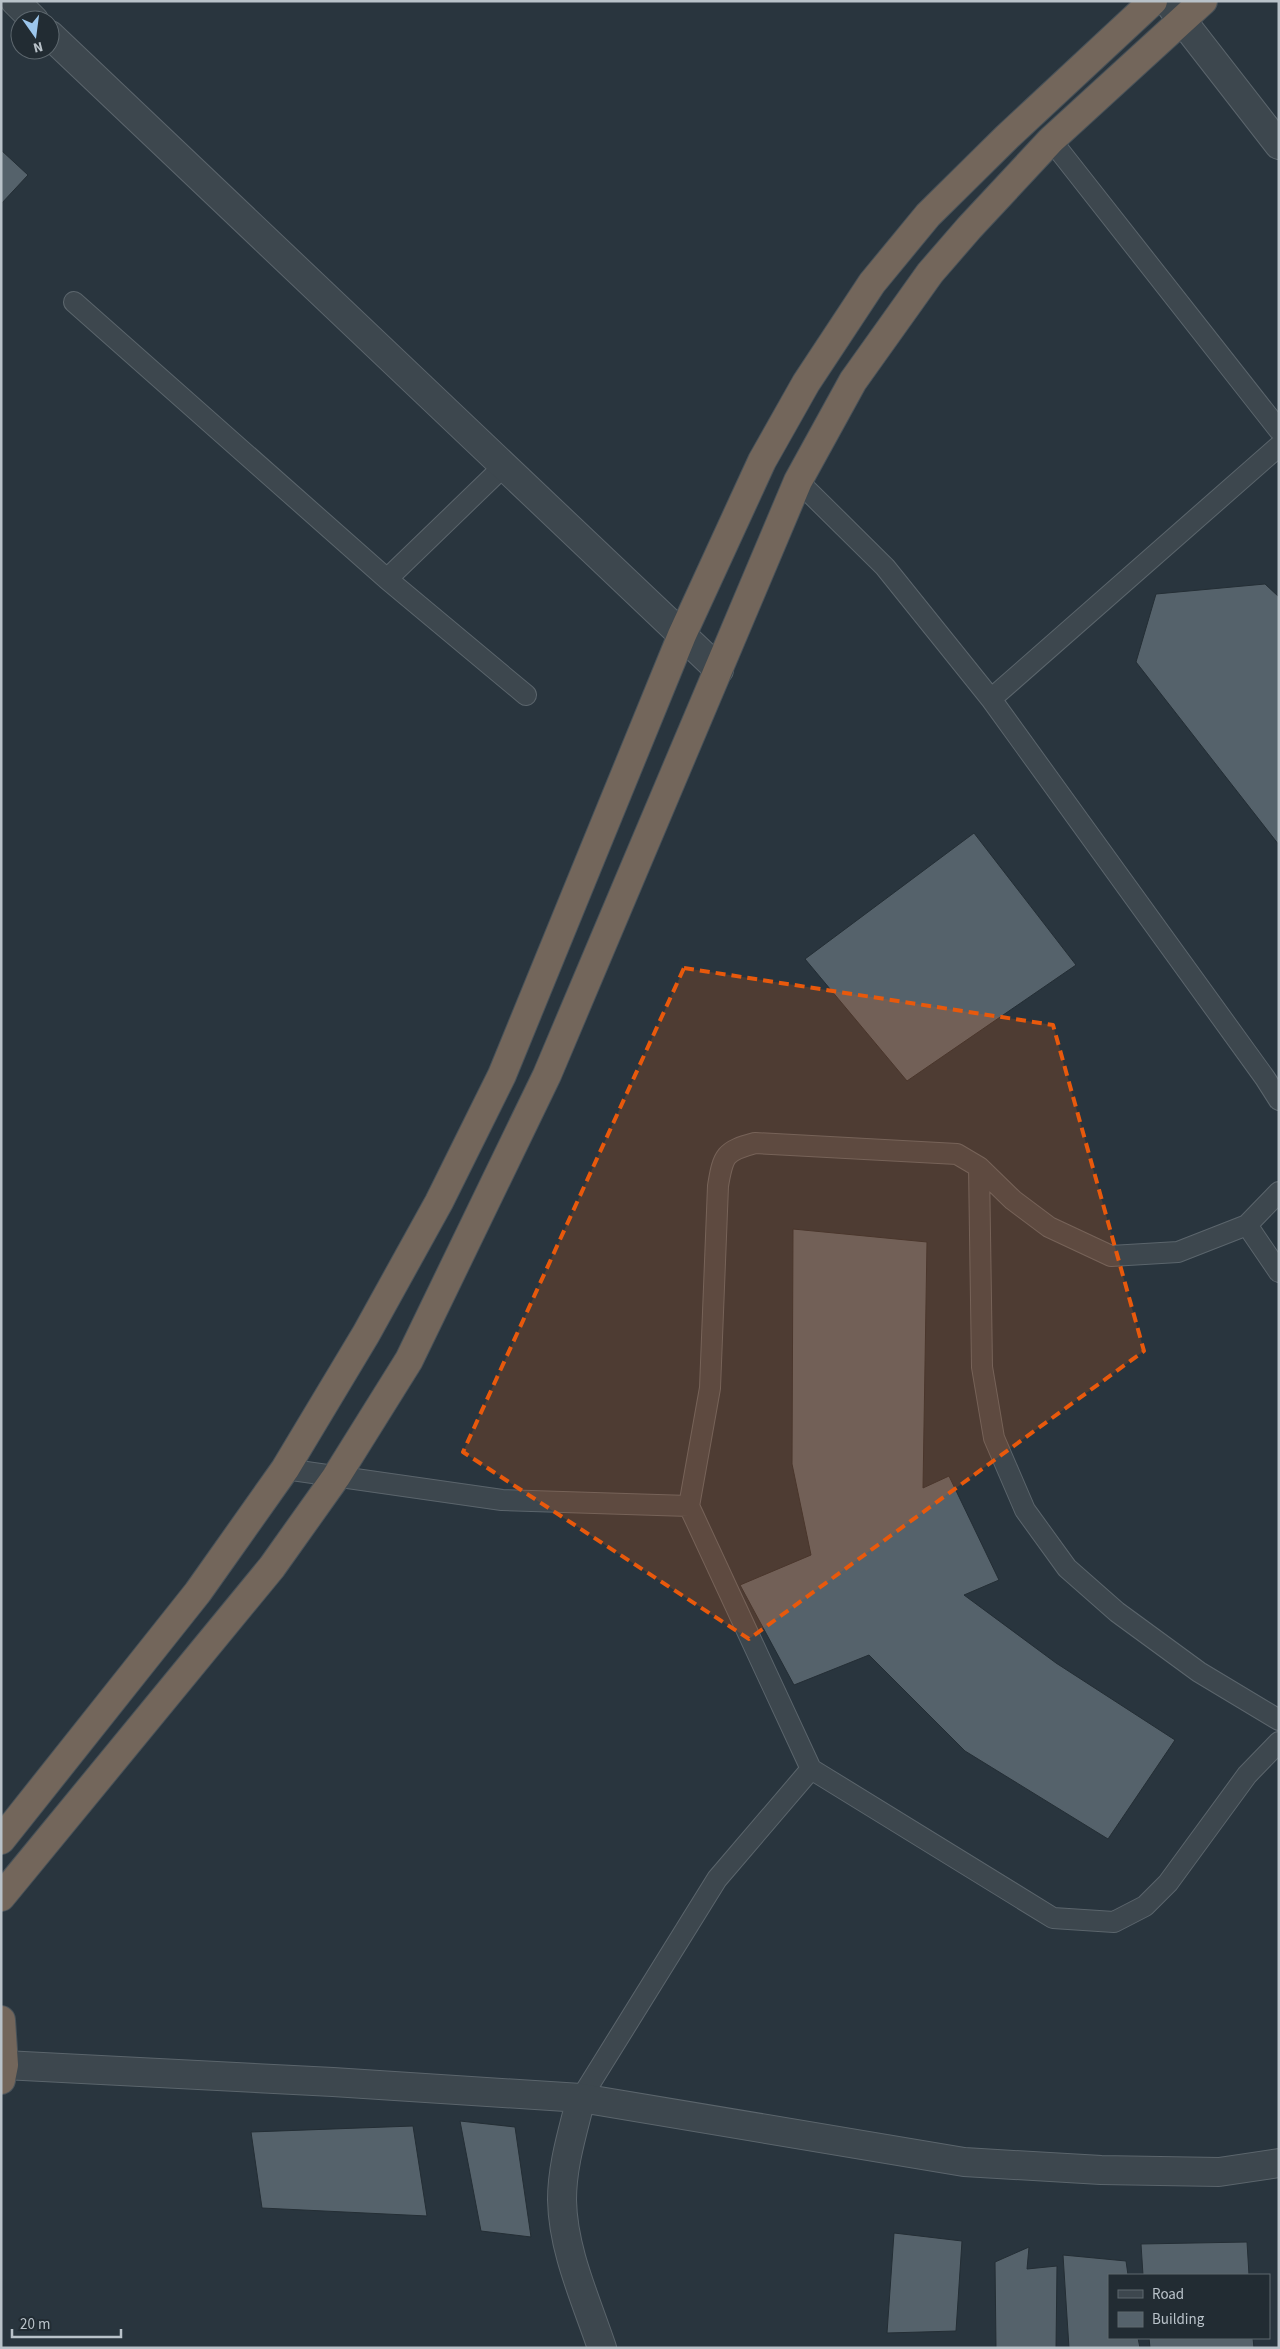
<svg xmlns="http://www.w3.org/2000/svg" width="1280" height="2349" viewBox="0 0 1280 2349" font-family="'Source Sans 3',sans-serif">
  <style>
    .building { fill: #55626b; stroke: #242e35 }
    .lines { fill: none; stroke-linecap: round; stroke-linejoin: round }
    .lane-casing { stroke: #5b656c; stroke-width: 22 }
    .street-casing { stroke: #5b656c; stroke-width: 30 }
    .highway-casing { stroke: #485259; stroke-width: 30 }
    .lane { stroke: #3d474e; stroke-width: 20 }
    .street { stroke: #3d474e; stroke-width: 28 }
    .highway { stroke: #73665b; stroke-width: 28 }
    .marked { fill: #e8590c; fill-opacity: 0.2; stroke: #e8590c; stroke-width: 4; stroke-dasharray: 10 6; stroke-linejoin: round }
  </style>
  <rect width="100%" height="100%" fill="#29353e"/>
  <path class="building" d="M1,150L28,175L1,204Z
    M1265,584L1279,597V845L1136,662L1156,594Z
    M974,833L1076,965L907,1081L805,959Z
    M793,1229L927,1242L923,1488L949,1476L999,1580L964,1595L1056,1663L1175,1740L1108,1839L965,1751L869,1655L794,1685L740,1585L811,1555L792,1464Z
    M460,2121L515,2127L531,2237L481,2231Z
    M413,2126L427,2216L262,2208L251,2132Z
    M894,2233L962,2241L956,2331L887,2333Z
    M1247,2242L1249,2275H1143L1141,2244Z
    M1029,2247L1027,2269L1057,2266L1056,2348H996L995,2262Z
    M1063,2255L1126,2261L1128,2275H1109V2338H1138L1140,2348H1069Z
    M1149,2338H1253L1254,2348H1150Z"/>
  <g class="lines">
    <g class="lane-casing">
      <path id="lane" d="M1051,140L1279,430
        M74,302L387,579L504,466
        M798,481L885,567L991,699L1265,1078L1279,1100
        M387,579L526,695
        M991,699L1279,446
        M979,1167L982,1367L994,1438L1025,1510L1067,1568L1117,1612L1199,1672L1279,1720
        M1279,1192L1247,1225L1178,1252L1111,1256L1049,1227L1013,1200L979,1167L957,1154L755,1143C725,1151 723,1155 718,1186L710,1388L689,1506L811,1769L1053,1918L1114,1922L1145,1906L1168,1883L1247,1775L1279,1742
        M1247,1225L1279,1272
        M285,1469L502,1500L689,1506
        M581,2098L717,1879L811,1769"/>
    </g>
    <g class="street-casing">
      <path id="street" d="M15,1L34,20
        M1167,1L1279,145
        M50,35L719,670
        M4,2065L333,2082L581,2098L964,2162L1101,2170L1219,2172L1279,2163
        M581,2098C573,2131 562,2165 562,2200C563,2251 586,2300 602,2348"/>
    </g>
    <g class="highway-casing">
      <path id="highway" d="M1,1840L198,1592L285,1469L366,1334L439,1202L502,1075L682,635L762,461L806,383L872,283L928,215L1007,137L1153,1
        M1,1897L272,1567L336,1477L409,1360L547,1075L798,481L853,381L930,273L969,228L1051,140L1203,1
        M1,2020L4,2065L1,2080"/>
    </g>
    <use href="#lane" class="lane"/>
    <use href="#street" class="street"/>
    <use href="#highway" class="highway"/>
  </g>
  <path class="marked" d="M684,968L1053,1025L1144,1351L749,1639L463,1452Z"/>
  <rect width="1280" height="2349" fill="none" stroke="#b9c2c9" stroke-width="5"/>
  <rect x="1108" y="2274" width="162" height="65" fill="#222c33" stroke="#5e686f"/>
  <rect x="1118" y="2290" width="25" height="8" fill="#3d474e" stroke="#5e686f"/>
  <text x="1152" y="2299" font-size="15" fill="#b9c2c9">Road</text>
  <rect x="1118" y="2312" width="25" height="15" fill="#55626b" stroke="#5e686f"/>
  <text x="1152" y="2324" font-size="15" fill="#b9c2c9">Building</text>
  <g transform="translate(35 35) rotate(166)"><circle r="24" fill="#222c33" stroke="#5e686f"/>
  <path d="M0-4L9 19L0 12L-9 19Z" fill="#9cc6ec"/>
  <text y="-8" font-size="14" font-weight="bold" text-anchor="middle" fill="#b9c2c9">N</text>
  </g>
  <path d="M12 2329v8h109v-8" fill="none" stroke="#b9c2c9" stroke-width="2.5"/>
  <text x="20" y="2329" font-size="15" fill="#b9c2c9" stroke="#222c33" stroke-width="4" paint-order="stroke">20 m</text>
</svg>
